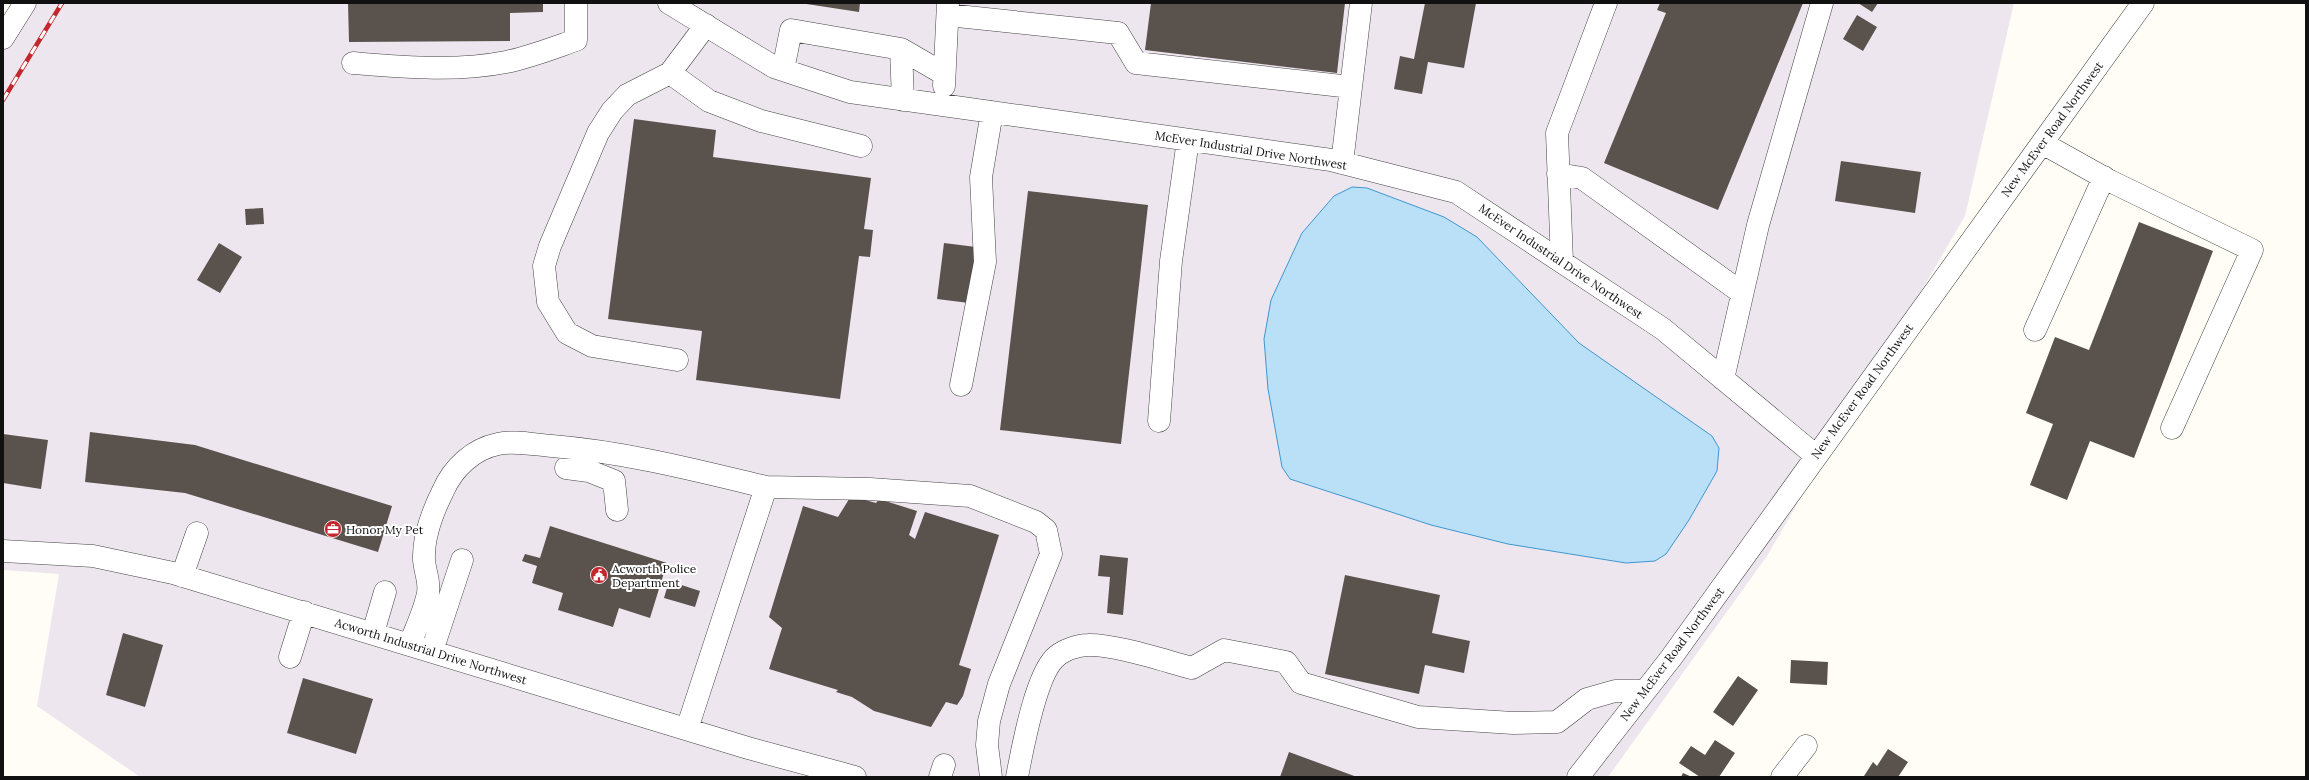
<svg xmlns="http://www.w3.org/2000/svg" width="2309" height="780" viewBox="0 0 2309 780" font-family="Lora,serif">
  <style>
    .industrial { fill: #eee6ef }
    .water { fill: #b9e0f7; stroke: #3f96cf }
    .building { fill: #5a524d }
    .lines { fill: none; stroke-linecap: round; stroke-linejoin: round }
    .minor-casing { stroke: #444; stroke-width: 23 }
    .minor { stroke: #fff; stroke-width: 22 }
    .rail-casing { stroke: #c4262e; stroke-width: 4.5 }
    .rail { stroke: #fff; stroke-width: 3; stroke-dasharray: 9; stroke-linecap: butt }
    .labels { text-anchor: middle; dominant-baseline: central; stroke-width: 4; stroke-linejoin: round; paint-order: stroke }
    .street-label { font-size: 12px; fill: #111; stroke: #fff }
    .poi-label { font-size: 12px; fill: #111; stroke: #fff; text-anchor: start }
  </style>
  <rect width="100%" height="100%" fill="#fffdf5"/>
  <path class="industrial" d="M20,3H2014L1965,216L1767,556L1608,777H140L37,706L59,574L3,570V32Z"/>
  <path class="water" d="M1352,187L1367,188L1444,217L1477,237L1579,343L1712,436L1719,448L1717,471L1689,520L1666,554L1655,561L1626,563L1508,544L1431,525L1290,479L1282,467L1268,389L1264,339L1271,300L1302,233L1334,196Z"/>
  <path class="building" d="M348,3H543V12L510,13V41L349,42Z
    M800,3H860L859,12Z
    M1151,3H1345L1337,73L1145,50Z
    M1425,3H1476L1464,68L1428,62L1422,94L1394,89L1400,56L1414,59Z
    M1660,3H1803L1718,210L1604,163L1666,13L1657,10Z
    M1858,3H1878L1872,12Z
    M1857,15L1877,27L1863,51L1843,39Z
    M634,119L716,130L713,157L871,178L864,229L873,230L870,257L859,256L840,399L696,380L702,331L608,319Z
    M1841,161L1921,172L1915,213L1835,201Z
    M1028,191L1148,205L1121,444L1000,430Z
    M263,208L264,224L246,225L245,209Z
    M2139,222L2213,251L2134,458L2090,441L2067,500L2030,485L2053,424L2026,413L2055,337L2089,350Z
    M219,243L242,257L220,293L197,280Z
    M944,243L976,247L969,303L937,299Z
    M90,432L195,445L392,506L378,552L185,493L85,482Z
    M3,434L48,440L41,489L3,483Z
    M851,496L876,503L879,499L917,511L909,535L915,539L925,512L999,535L959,665L971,669L963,696L957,705L946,702L931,727L874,711L852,697L836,692L838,690L769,669L782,628L769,617L803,506L838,517Z
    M550,526L667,563L650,618L619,608L613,627L558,610L563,593L532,583L537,566L522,561L525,554L540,558Z
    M1100,555L1128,558L1123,615L1107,613L1110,577L1098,576Z
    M1345,575L1440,595L1432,633L1470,641L1464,673L1425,665L1419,694L1325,674Z
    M669,581L700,591L695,607L664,598Z
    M123,633L163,645L145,707L106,695Z
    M1791,660L1828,662L1827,685L1790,683Z
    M1738,676L1758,690L1733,726L1713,712Z
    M303,678L373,699L356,754L287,733Z
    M1715,740L1735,753L1719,777H1700L1679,763L1691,746L1705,755Z
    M1888,749L1908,762L1898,777L1864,776L1873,762L1877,766Z
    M1289,752L1357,777H1280Z
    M1683,773L1692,777H1681Z"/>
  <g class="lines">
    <g class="minor-casing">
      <path id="minor" d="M669,3L774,67L850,92L1331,160L1456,192L1663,329L1815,455
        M948,15L1118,33L1136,63L1351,87
        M3,38L25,3
        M901,49L903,100
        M353,63C403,67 456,72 506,62C530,57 553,48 576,40V3
        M783,70L791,30L901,49L944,74
        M670,73L709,101L761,121L861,146
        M944,86L948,3
        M2042,143L2110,181L2252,250L2172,428
        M1342,163L1361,3
        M1558,174L1582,178L1742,293
        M1562,262L1557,133L1606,3
        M2035,330L2104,177
        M677,360L592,346L567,333L548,302L544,266L550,246L598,133L612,111L627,95L670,73L706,25
        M1723,379L1758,225L1822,3
        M961,385L985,262L981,177L992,112
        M1159,421L1171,261L1188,140
        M566,468L589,471L614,481L617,510
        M766,487L870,489L970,496L1036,522L1046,530L1051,554L999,684L989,721L987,745L991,777
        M3,551L93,556L173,573L748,748L855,777
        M182,576L197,533
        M373,633L385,592
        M410,644C416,628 425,610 428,593C430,582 425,572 424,560C423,538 433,511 443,491C453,468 473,449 498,444C515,440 535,445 552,446C625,452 695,470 766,487L687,729
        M432,651L462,560
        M290,657L304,612
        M940,777L944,765
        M1017,777C1022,751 1036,672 1057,656C1064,650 1078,645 1088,645C1114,644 1165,661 1192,668L1224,650L1286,662L1301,683L1418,717L1513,723L1557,722L1587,699L1615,691H1645
        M1578,777L1671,658L2143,3
        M1782,777L1806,746"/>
    </g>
    <use href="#minor" class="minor"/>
    <g class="rail-casing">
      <path id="rail" d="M3,100L62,3"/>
    </g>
    <use href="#rail" class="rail"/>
  </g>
  <defs>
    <g id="office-disc" transform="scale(0.9)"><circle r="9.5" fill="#c4262e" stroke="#fff"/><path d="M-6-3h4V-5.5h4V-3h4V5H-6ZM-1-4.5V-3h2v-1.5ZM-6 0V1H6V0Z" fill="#fff"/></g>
    <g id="civic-disc" transform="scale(0.9)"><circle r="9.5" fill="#c4262e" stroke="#fff"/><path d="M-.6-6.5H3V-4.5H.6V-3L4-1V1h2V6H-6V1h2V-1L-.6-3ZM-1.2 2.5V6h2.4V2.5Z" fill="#fff"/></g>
  </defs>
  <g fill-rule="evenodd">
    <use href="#office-disc" x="333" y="529"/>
    <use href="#civic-disc" x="599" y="575"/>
  </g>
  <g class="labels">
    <g class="street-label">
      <text transform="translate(2052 129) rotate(-54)">New McEver Road Northwest</text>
      <text transform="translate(1251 150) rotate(9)">McEver Industrial Drive Northwest</text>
      <text transform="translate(1561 261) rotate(34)">McEver Industrial Drive Northwest</text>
      <text transform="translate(1862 391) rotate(-54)">New McEver Road Northwest</text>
      <text transform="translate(431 651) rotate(17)">Acworth Industrial Drive Northwest</text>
      <text transform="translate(1672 654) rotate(-53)">New McEver Road Northwest</text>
    </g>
    <g class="poi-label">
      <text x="346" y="529">Honor My Pet</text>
      <text x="612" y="568">Acworth Police<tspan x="612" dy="14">Department</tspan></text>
    </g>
  </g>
  <rect width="2309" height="780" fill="none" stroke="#111111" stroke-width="8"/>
</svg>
